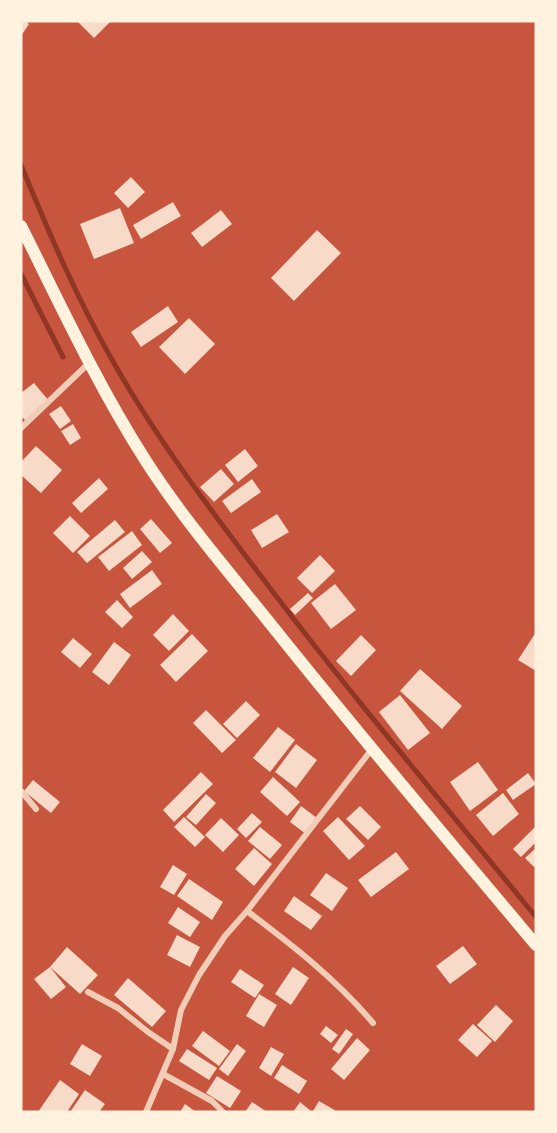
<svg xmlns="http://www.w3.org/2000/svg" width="557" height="1133" viewBox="0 0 557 1133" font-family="Quicksand,sans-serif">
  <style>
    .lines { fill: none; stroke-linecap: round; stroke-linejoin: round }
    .stream { stroke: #8f3625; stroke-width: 5 }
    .building { fill: #f7dbc8 }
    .minor { stroke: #f1ccb7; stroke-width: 6 }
    .secondary { stroke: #fff3e0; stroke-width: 12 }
  </style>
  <rect width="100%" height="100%" fill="#c8553d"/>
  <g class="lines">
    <path class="stream" d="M21,165C49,233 78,301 115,365C160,444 215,516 270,588C355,700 447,808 536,917
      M21,274L63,357"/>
  </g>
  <path class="building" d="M21,21H25L29,24L21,36Z
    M77,21H109L110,22L94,38Z
    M131,177L145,192L128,208L114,193Z
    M173,202L181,216L141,239L133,225Z
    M120,208L134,243L94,259L80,224Z
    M221,210L232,224L202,247L191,233Z
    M317,230L341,253L294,301L271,278Z
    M168,306L178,322L141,347L131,332Z
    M189,318L215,344L185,374L159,347Z
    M34,383L49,401L25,420L21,416V393Z
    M61,406L71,421L60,429L49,414Z
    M73,424L81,438L70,445L61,431Z
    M36,446L62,470L41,493L21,475V462Z
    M245,449L258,466L238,482L225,465Z
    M221,469L234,484L214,502L200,487Z
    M99,478L108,489L81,513L72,503Z
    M252,479L261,492L231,513L222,501Z
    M277,514L289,532L262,548L251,530Z
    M70,516L90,536L73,553L53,533Z
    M151,519L172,543L160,553L140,529Z
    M115,520L125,532L87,563L77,552Z
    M132,531L142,545L109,571L98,557Z
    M142,551L152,562L132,579L123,568Z
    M320,555L335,571L312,593L297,578Z
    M152,570L162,584L130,608L120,594Z
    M335,584L356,610L331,629L311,603Z
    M308,593L313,598L295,615L290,609Z
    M117,600L133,617L122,628L105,612Z
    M173,614L189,631L169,651L153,635Z
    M536,632V671L518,660Z
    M192,634L208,651L176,682L160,665Z
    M361,635L376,650L351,676L336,661Z
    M73,638L92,654L80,668L61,652Z
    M114,642L131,655L109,685L92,672Z
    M420,669L462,706L442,729L400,691Z
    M400,695L430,733L408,750L379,712Z
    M246,701L260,715L237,738L223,724Z
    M206,710L236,740L222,753L193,723Z
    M278,727L295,740L270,772L253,758Z
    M296,744L317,760L296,788L275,772Z
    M478,762L498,790L470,811L450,782Z
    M201,772L213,784L174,822L163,810Z
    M528,773L536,784L513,800L506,790Z
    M273,777L300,802L287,816L260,792Z
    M33,780L60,802L51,813L24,791Z
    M503,793L519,814L493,836L476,815Z
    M206,794L216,803L196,825L186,817Z
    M301,806L317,818L306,834L290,822Z
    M360,806L381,827L368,840L346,819Z
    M252,813L262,822L246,838L237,829Z
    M184,817L205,837L195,847L174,827Z
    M338,817L365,846L349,860L323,831Z
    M221,818L239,835L223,852L205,835Z
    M536,826V842L521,857L513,849Z
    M260,827L282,845L270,859L248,841Z
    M254,848L272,864L254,886L235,869Z
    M536,848V865L534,867L525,858Z
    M396,852L409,869L371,897L358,880Z
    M173,865L187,874L174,895L160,887Z
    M326,873L348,888L332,911L310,895Z
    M189,879L223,902L212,920L177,896Z
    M294,896L322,916L311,930L284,911Z
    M178,907L200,922L190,937L168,923Z
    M177,935L200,947L190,967L167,955Z
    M463,946L477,964L450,984L436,966Z
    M67,947L98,975L80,994L50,967Z
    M50,967L66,987L51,999L34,979Z
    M293,967L309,978L291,1005L275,994Z
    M240,969L264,985L255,998L231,982Z
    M128,978L166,1011L152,1027L114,995Z
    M259,994L277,1005L264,1027L246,1016Z
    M496,1005L513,1021L495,1042L477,1025Z
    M473,1024L492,1041L477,1057L458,1040Z
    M326,1026L338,1035L331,1043L320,1034Z
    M346,1029L353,1034L339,1054L332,1049Z
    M203,1031L230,1051L219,1066L192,1046Z
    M357,1038L370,1050L344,1080L331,1069Z
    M82,1044L102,1056L90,1076L70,1064Z
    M237,1044L246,1051L228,1076L219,1069Z
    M271,1047L284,1054L271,1076L259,1068Z
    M187,1049L217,1068L209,1080L179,1061Z
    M282,1065L307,1081L299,1094L274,1078Z
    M217,1076L241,1091L230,1108L206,1093Z
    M60,1080L79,1094L67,1112H38Z
    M85,1090L105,1104L99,1112H70Z
    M319,1101L338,1112H314L313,1111Z
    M252,1102L267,1112H245Z
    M300,1102L312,1112H293Z
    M185,1104L196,1112H180Z"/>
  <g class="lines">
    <path class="minor" d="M21,428L89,363
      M21,791L36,809
      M247,911C292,945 336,979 373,1023
      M88,992L118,1008L148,1032L173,1049
      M163,1074L212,1101L223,1112
      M146,1112L173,1049L181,1010L199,975L225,936L247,911L372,749"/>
    <path class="secondary" d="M21,226C60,304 97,384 144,458C182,518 229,572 273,627C359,735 448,840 536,945"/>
  </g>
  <rect width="557" height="1133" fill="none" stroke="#fff3e0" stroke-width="45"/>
</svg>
